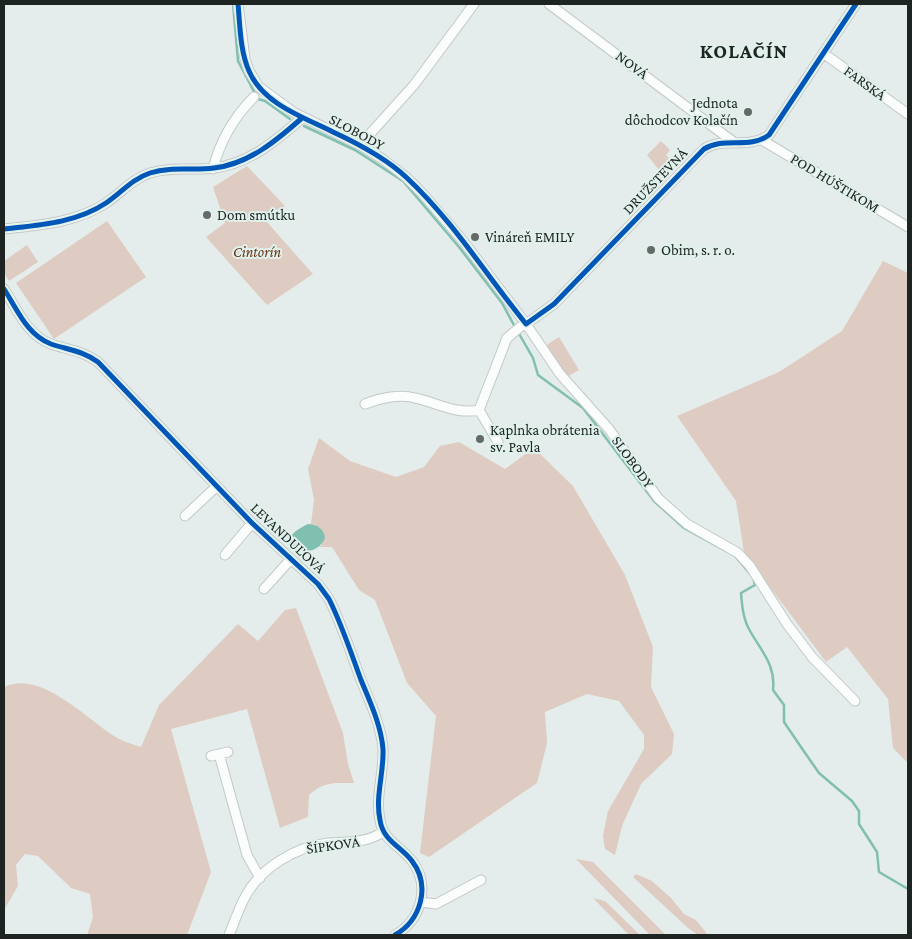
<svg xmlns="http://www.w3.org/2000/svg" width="912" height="939" viewBox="0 0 912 939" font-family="'Crimson Pro',serif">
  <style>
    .green { fill: #deccc2 }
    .water { fill: #81bfb0 }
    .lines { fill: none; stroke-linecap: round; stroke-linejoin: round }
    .stream { stroke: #81bfb0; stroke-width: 2.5 }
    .minor-casing { stroke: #c2c9c7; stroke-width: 11 }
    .minor { stroke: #fbfcfc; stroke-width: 9 }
    .cycleway-casing { stroke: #e0f1ec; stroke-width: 8 }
    .cycleway { stroke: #0057b8; stroke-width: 5 }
    .poi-dot { fill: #636a68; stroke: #e0f1ec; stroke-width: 2 }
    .labels { text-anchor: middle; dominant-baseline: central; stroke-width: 4; stroke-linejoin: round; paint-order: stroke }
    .street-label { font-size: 15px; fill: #1e2422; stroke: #e0f1ec }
    .poi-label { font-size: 15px; fill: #1e2422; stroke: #e0f1ec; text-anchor: start }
    .park-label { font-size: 15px; font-style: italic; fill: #6c3014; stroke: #e0f1ec }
    .district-label { font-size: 20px; font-weight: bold; letter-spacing: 1px; fill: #1e2422; stroke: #e0f1ec }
  </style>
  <rect width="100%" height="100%" fill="#e4edeb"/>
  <path class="green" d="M661,141L670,150L666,155L674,164L663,175L647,155Z
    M247,166L285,206L266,221L313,274L267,305L206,237L225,223L213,187Z
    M107,221L146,277L54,339L16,283Z
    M27,245L38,262L9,281L4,273V261Z
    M883,261L908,273V763L893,748L888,699L847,647L826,662L744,552L736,501L677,416L779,372L842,331Z
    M559,337L579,370L567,377L547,348L548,344Z
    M319,438L350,461L396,477L424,467L440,446L459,442L505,469L534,448L573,486L625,575L653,647L651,687L674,734L672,754L641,784L622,826L615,855L605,849L603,836L608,811L644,749V735L619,701L587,694L545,712L547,743L537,783L429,857L420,853L436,716L407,683L375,600L359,590L332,547H319L322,545L316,525L311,524L314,500L308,469Z
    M296,608L343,733L348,764L354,783C335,783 324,781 309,795L308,817L280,828L247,709L171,729L211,872L187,935H87L93,917L90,894L71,888L38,856L25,854L16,865L18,886L4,910V687C41,669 86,719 116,737C123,742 133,744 141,747L159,705L238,624L258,641L285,610Z
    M576,859L593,862L666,935H650Z
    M636,874L652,881L671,898L684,914L696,920L708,935H698L688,928L633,877Z
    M593,898L605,901L640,935H629Z"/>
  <path class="water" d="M308,524C317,524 324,529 325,538C319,552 304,554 291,548L288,544C290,533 298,529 308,524Z"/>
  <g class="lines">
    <path class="stream" d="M233,4L238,61L258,99L265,101L290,119
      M304,126L355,150L403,181L459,247L502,303L515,327
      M518,332L533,358L538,375L583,408L654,501L684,528L726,551
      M735,556L753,577L755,585L741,593C742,605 743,618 749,629C760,650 776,664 773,690L784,705V722L803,750L819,773L852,801L859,811V824L877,852L879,872L908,889"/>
    <g class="minor-casing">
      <path id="minor" d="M238,4L245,59L249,71L259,87L293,112L360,145L384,160L406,177L423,194L464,242L526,324L560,374L609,429L658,498L687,524L738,553L750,566L787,624L812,657L855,701
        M549,4L735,143
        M823,53L908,114
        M762,140L908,227
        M360,145L414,85L474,4
        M213,169C220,141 234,117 254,97
        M4,229C39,225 76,223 106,203C121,193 132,179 150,173C172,166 192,171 214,168C249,164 277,140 302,118
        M4,289C17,309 27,335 51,344C69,350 83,351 98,362L252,523L318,584L329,599C342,625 351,653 361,680C370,702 381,725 383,749C384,773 375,797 380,820C383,841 401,846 412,861C431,886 421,920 395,935
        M526,324L554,304L704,149C725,136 748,150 769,135L856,4
        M365,404C379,398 399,394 415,398C436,402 456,415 479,410
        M498,442L479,410L507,338L525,323
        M185,516L217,486
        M225,555L252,523
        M264,589L291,559
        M219,754L247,855L260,878
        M211,756L228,752
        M421,902L436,904L481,880
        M229,935C234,923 238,911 244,899C259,869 294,847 328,843C349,841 364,844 383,832"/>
    </g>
    <use href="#minor" class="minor"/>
    <g class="cycleway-casing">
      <path id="cycleway" d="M238,4C240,25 240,51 249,71C263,104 303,117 333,132C359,144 386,158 407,178C453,221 487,276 526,324L554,304L704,149C725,136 748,150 769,135L856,4
        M4,229C39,225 76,223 106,203C121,193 132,179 150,173C172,166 192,171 214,168C249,164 277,140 302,118
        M4,289C17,309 27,335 51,344C69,350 83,351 98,362L252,523L318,584L329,599C342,625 351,653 361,680C370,702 381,725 383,749C384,773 375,797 380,820C383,841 401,846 412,861C431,886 421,920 395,935"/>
    </g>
    <use href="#cycleway" class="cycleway"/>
  </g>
  <g class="poi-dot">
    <circle cx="748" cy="112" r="5"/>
    <circle cx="207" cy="215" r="5"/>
    <circle cx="475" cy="237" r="5"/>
    <circle cx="651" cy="250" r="5"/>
    <circle cx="480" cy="439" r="5"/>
  </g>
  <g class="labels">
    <g class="street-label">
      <text transform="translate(632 65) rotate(37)">NOVÁ</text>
      <text transform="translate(865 83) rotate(36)">FARSKÁ</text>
      <text transform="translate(357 132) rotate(28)">SLOBODY</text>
      <text transform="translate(655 181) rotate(-46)">DRUŽSTEVNÁ</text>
      <text transform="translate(835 183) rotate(31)">POD HÚŠTIKOM</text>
      <text transform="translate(633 462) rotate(54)">SLOBODY</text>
      <text transform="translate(288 538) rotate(43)">LEVANDUĽOVÁ</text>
      <text transform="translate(333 845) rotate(-8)">ŠÍPKOVÁ</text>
    </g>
    <g class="poi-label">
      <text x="738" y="103" text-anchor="end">Jednota<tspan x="738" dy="17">dôchodcov Kolačín</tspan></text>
      <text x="217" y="215">Dom smútku</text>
      <text x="485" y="237">Vináreň EMILY</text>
      <text x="661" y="250">Obim, s. r. o.</text>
      <text x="490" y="430">Kaplnka obrátenia<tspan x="490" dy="17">sv. Pavla</tspan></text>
    </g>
    <g class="park-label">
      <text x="257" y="252">Cintorín</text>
    </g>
    <g class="district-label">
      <text x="744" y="51">KOLAČÍN</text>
    </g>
  </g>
  <rect width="912" height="939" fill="none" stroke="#1e2422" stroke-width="10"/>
</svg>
